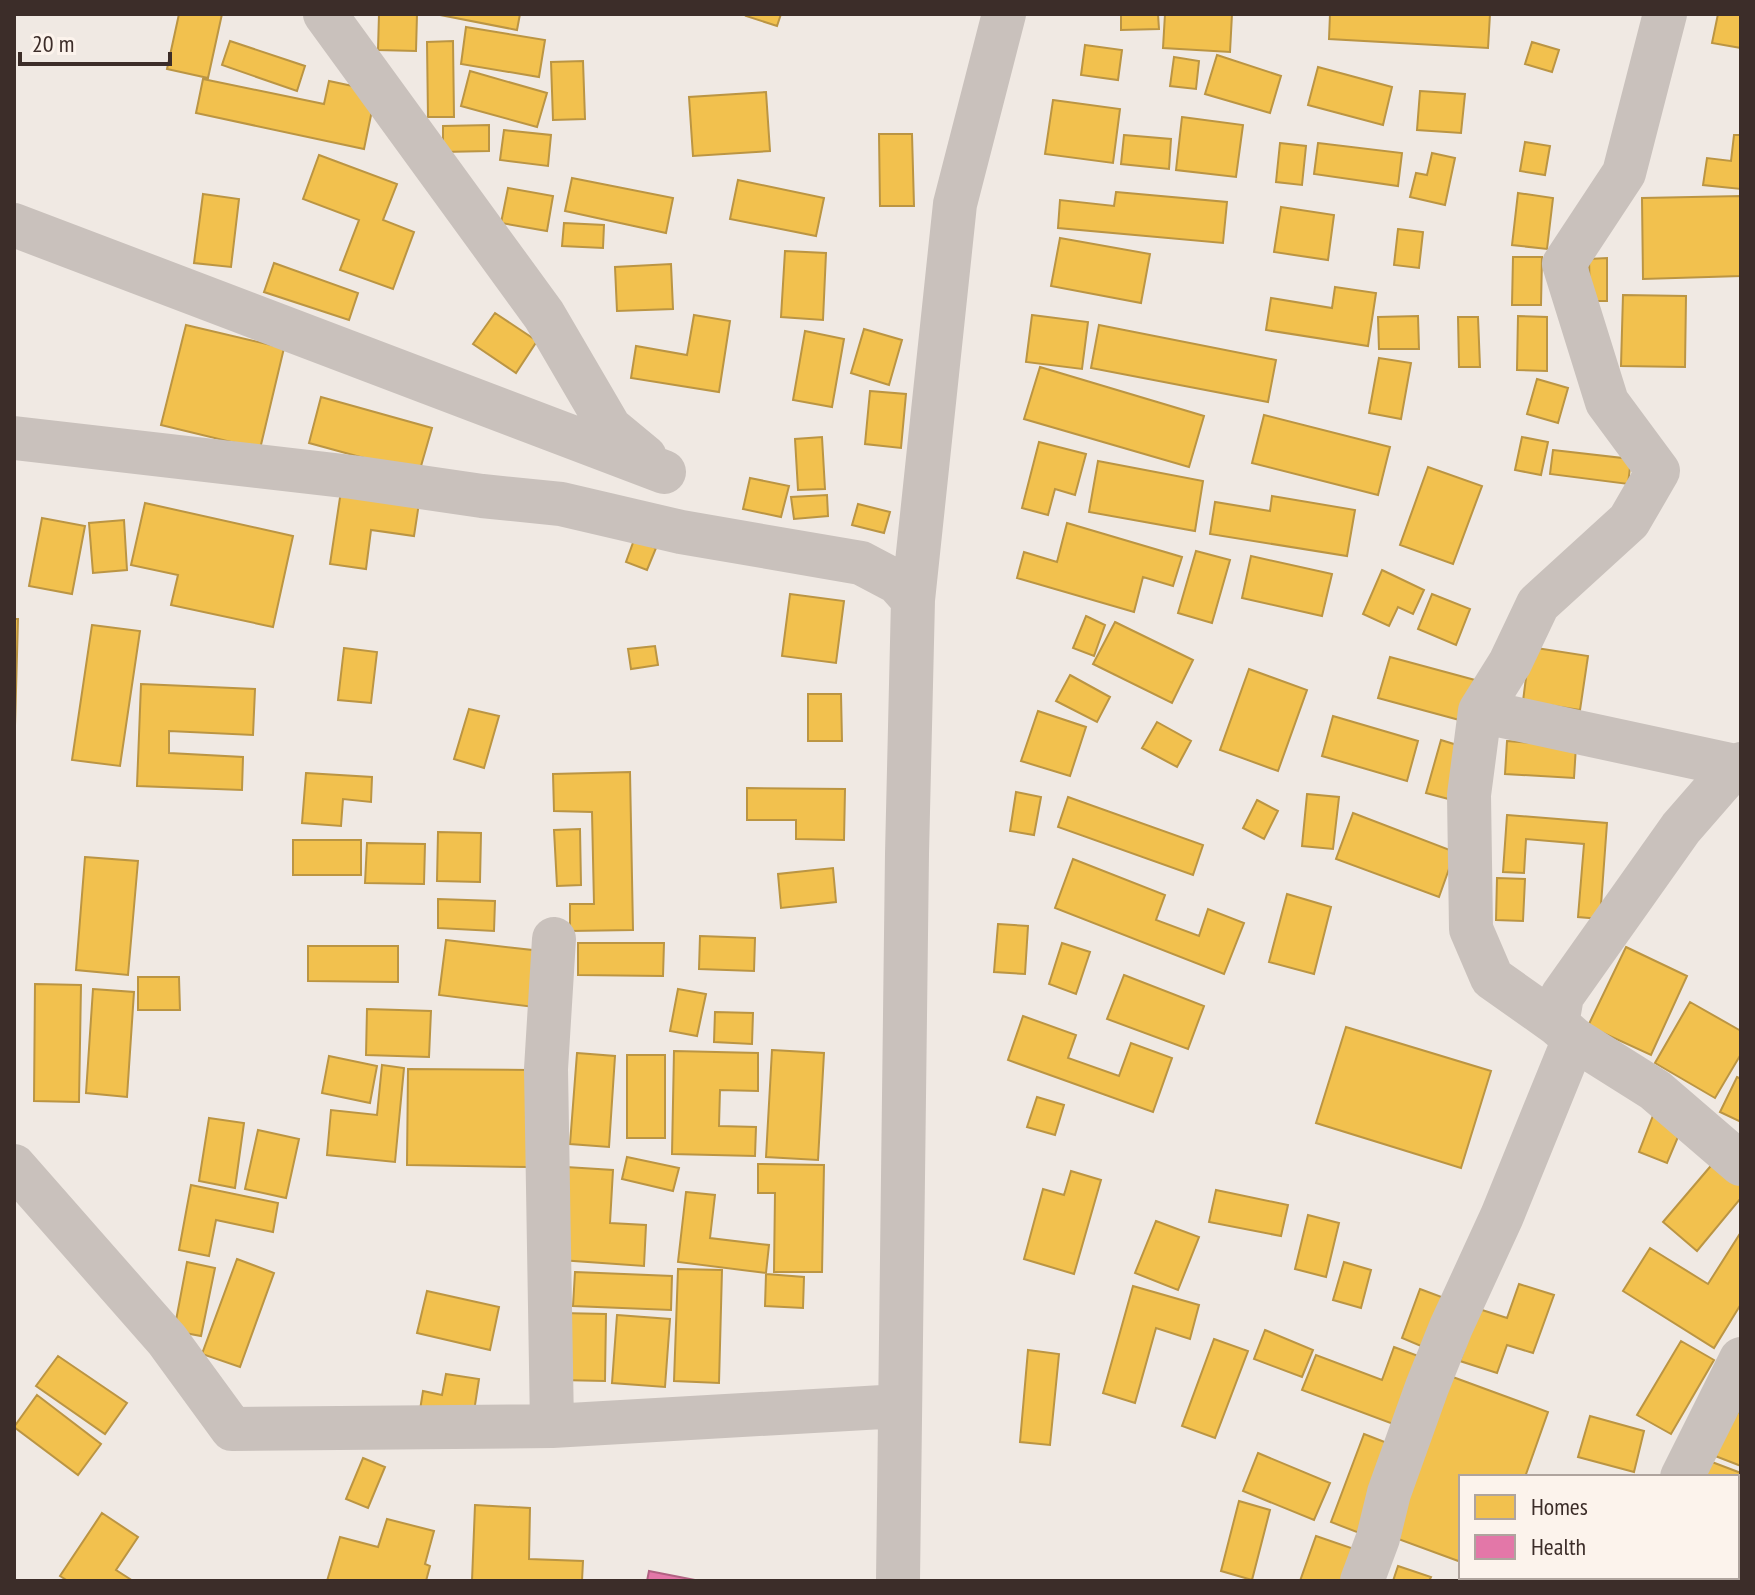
<svg xmlns="http://www.w3.org/2000/svg" width="1755" height="1595" viewBox="0 0 1755 1595" font-family="'PT Sans Narrow',sans-serif">
  <style>
    .homes { fill: #f2c14e; stroke: #bb9543; stroke-width: 2 }
    .health { fill: #e377a8; stroke: #b16182; stroke-width: 2 }
    .lines { fill: none; stroke-linecap: round; stroke-linejoin: round }
    .minor { stroke: #c9c1bc; stroke-width: 44 }
  </style>
  <rect width="100%" height="100%" fill="#f0e9e3"/>
  <path class="homes" d="M179,14H222L208,78L167,69Z
    M379,14H417L416,51L378,50Z
    M435,14H520L517,30Z
    M747,14H781L777,26L746,16Z
    M1121,14H1158L1159,29L1121,30Z
    M1165,14H1232L1230,52L1163,48Z
    M1330,14H1490L1488,48L1329,39Z
    M1718,14H1741V48L1712,43Z
    M466,27L545,40L539,77L461,64Z
    M230,41L305,66L297,91L222,65Z
    M453,41L454,117H428L427,42Z
    M1532,42L1559,50L1552,72L1525,64Z
    M1085,45L1122,50L1118,80L1081,75Z
    M1217,55L1281,76L1270,113L1205,94Z
    M1174,57L1199,61L1196,89L1170,86Z
    M583,61L585,119L553,120L551,62Z
    M1318,67L1392,87L1383,125L1308,105Z
    M470,71L547,93L537,127L461,106Z
    M203,79L324,104L329,81L376,91L364,149L196,113Z
    M1420,91L1465,94L1461,133L1417,130Z
    M766,92L770,151L693,156L689,97Z
    M1053,100L1120,109L1113,163L1045,154Z
    M1182,117L1243,125L1236,177L1176,170Z
    M489,125V151L443,152V126Z
    M504,130L551,135L548,166L500,160Z
    M879,134H912L914,206H880Z
    M1124,135L1171,139L1169,169L1121,164Z
    M1734,135H1741V189L1703,185L1707,158L1731,161Z
    M1525,142L1550,146L1545,175L1520,171Z
    M1280,143L1306,146L1302,185L1276,182Z
    M1318,143L1402,153L1398,186L1314,174Z
    M1432,153L1455,158L1445,205L1410,197L1416,173L1427,175Z
    M319,155L397,184L383,220L414,232L393,289L340,270L359,220L303,199Z
    M572,178L673,198L666,233L565,211Z
    M738,180L824,198L816,236L730,219Z
    M508,188L553,196L547,231L501,223Z
    M1116,192L1227,202L1223,243L1058,228L1060,200L1114,206Z
    M1518,193L1553,198L1547,249L1512,245Z
    M203,194L239,199L231,267L194,263Z
    M1741,196V276L1643,279L1642,198Z
    M1281,207L1334,215L1328,260L1274,252Z
    M564,223L604,225L603,248L562,246Z
    M1398,229L1423,232L1419,268L1394,265Z
    M1060,238L1150,254L1141,303L1051,286Z
    M785,251L826,253L823,320L781,317Z
    M1513,257H1542L1541,305H1512Z
    M1607,258V301H1590L1589,259Z
    M274,263L358,293L349,320L264,292Z
    M671,264L673,309L617,311L615,267Z
    M1335,287L1376,293L1368,346L1266,330L1271,298L1332,308Z
    M1623,295L1686,296L1685,367L1621,366Z
    M495,313L537,341L516,373L473,344Z
    M694,315L730,321L719,392L631,378L636,346L687,355Z
    M1032,315L1088,322L1082,369L1026,362Z
    M1418,316L1419,349H1379L1378,317Z
    M1518,316L1547,317V371L1517,370Z
    M1458,317H1478L1480,367H1459Z
    M186,325L284,348L260,449L161,425Z
    M1099,325L1276,360L1268,402L1091,368Z
    M864,329L902,340L889,385L851,373Z
    M805,331L844,339L832,407L793,400Z
    M1379,358L1411,363L1401,419L1369,413Z
    M1040,367L1204,416L1189,467L1024,419Z
    M1537,379L1568,388L1558,423L1527,414Z
    M870,391L906,394L901,448L865,444Z
    M321,397L432,428L419,473L309,443Z
    M1264,415L1390,447L1378,495L1252,463Z
    M822,437L825,489L798,490L795,439Z
    M1522,437L1548,442L1541,475L1515,470Z
    M1039,442L1086,454L1075,495L1055,489L1048,515L1022,508Z
    M1553,450L1631,459L1628,484L1550,474Z
    M1098,461L1203,481L1195,531L1089,512Z
    M1428,467L1482,486L1453,564L1400,545Z
    M750,478L789,486L781,517L743,509Z
    M341,491L419,503L414,536L371,530L366,569L330,564Z
    M827,495L828,516L794,519L791,497Z
    M1272,496L1355,510L1347,556L1210,534L1215,502L1270,511Z
    M145,503L293,536L273,627L171,605L178,575L131,565Z
    M858,504L890,512L884,533L852,525Z
    M42,518L85,526L72,594L29,586Z
    M124,520L127,570L93,573L89,523Z
    M1067,523L1182,557L1173,586L1143,577L1134,612L1017,578L1024,552L1057,562Z
    M634,540L656,548L647,570L626,562Z
    M1196,551L1230,560L1212,623L1178,613Z
    M1251,556L1332,574L1322,616L1242,598Z
    M1382,570L1424,590L1413,614L1398,607L1389,626L1363,614Z
    M790,594L844,601L836,663L782,656Z
    M1432,594L1470,609L1456,645L1418,629Z
    M1086,616L1105,625L1094,656L1073,648Z
    M14,619H18L14,761Z
    M1115,622L1193,660L1172,703L1093,664Z
    M92,625L140,631L120,766L72,760Z
    M655,646L658,665L631,669L628,649Z
    M1530,647L1588,656L1580,710L1523,701Z
    M344,648L377,652L371,703L338,700Z
    M1390,657L1475,680L1463,721L1378,698Z
    M1249,669L1307,690L1278,771L1220,750Z
    M1070,675L1110,697L1097,722L1056,701Z
    M141,684L255,689L253,735L169,731V753L243,757L242,790L137,786Z
    M808,694H841L842,741H808Z
    M469,709L499,716L484,768L454,759Z
    M1038,711L1086,727L1070,776L1021,761Z
    M1333,716L1418,741L1407,781L1322,756Z
    M1157,722L1191,741L1177,767L1142,748Z
    M1441,740L1470,749L1456,801L1426,793Z
    M1507,741L1576,746L1574,778L1505,774Z
    M630,772L633,930L570,931V904H594L592,812L554,811L553,774Z
    M306,773L372,777L371,802L343,799L341,826L302,823Z
    M747,788L845,789L844,840L796,839V820H747Z
    M1016,792L1041,797L1034,835L1010,831Z
    M1307,794L1339,797L1333,849L1302,846Z
    M1068,797L1203,845L1193,875L1058,827Z
    M1257,800L1278,811L1264,839L1243,828Z
    M1353,813L1455,852L1439,897L1336,859Z
    M1507,815L1607,823L1600,919L1578,917L1584,844L1526,839L1524,873L1503,872Z
    M580,829L581,885L557,886L554,830Z
    M438,832L481,833L480,882L437,881Z
    M293,840H361V875H293Z
    M367,843L425,844L424,884L365,883Z
    M85,857L138,861L128,975L76,970Z
    M1073,859L1165,895L1156,920L1199,936L1208,909L1244,923L1224,974L1055,908Z
    M833,868L836,902L781,908L778,874Z
    M1497,878L1525,879L1523,921L1496,920Z
    M1287,894L1331,907L1314,974L1269,962Z
    M438,899L495,901L494,931L438,928Z
    M998,924L1028,926L1025,974L994,972Z
    M700,936L755,938L754,971L699,969Z
    M446,940L541,951L534,1007L439,995Z
    M578,943H664L663,976L578,975Z
    M1062,943L1090,952L1076,994L1049,984Z
    M308,946H398V982L308,981Z
    M1626,947L1687,976L1651,1055L1588,1026Z
    M1124,975L1204,1006L1188,1049L1107,1019Z
    M138,977H179L180,1010H138Z
    M35,984L81,985L79,1102L34,1101Z
    M93,989L134,992L127,1097L86,1093Z
    M678,989L706,994L697,1036L670,1031Z
    M1690,1002L1741,1031V1054L1715,1098L1655,1063Z
    M367,1009L431,1011L429,1057L366,1055Z
    M715,1012L753,1013L752,1044L714,1042Z
    M1023,1016L1076,1035L1068,1058L1119,1076L1131,1043L1172,1058L1153,1112L1008,1060Z
    M1346,1027L1491,1071L1461,1168L1316,1123Z
    M772,1050L824,1053L818,1160L766,1157Z
    M674,1051L758,1053V1091L720,1090L719,1126L756,1127L755,1156L672,1154Z
    M577,1053L615,1056L609,1147L570,1144Z
    M627,1055H665V1138H627Z
    M329,1056L377,1066L370,1103L322,1093Z
    M382,1065L404,1068L395,1162L327,1155L331,1110L377,1115Z
    M408,1069L529,1070L527,1167L407,1165Z
    M1737,1077L1741,1079V1122L1720,1112Z
    M1037,1097L1064,1105L1055,1135L1027,1127Z
    M1654,1113L1683,1125L1667,1163L1639,1152Z
    M209,1118L244,1123L235,1188L199,1181Z
    M258,1130L299,1139L286,1198L245,1189Z
    M627,1157L679,1168L673,1191L622,1179Z
    M1715,1161L1741,1182V1198L1697,1251L1663,1222Z
    M758,1164L824,1165L822,1272H774L775,1193H758Z
    M566,1167L613,1170L610,1223L646,1225L644,1266L560,1260Z
    M1071,1171L1101,1180L1074,1274L1024,1259L1043,1189L1064,1195Z
    M191,1185L278,1203L273,1232L216,1220L209,1256L179,1250Z
    M1216,1190L1288,1205L1281,1236L1209,1222Z
    M686,1192L715,1195L710,1238L769,1245L766,1273L678,1262Z
    M1308,1215L1339,1223L1326,1277L1295,1269Z
    M1156,1221L1199,1237L1178,1290L1135,1273Z
    M1741,1232V1304L1714,1348L1623,1291L1650,1248L1708,1284Z
    M237,1259L274,1273L240,1367L202,1354Z
    M187,1262L215,1268L201,1336L174,1331Z
    M1344,1262L1371,1270L1361,1308L1333,1300Z
    M678,1269L722,1270L719,1383L674,1381Z
    M575,1272L672,1276L671,1310L573,1306Z
    M766,1274L804,1277L803,1308L765,1306Z
    M1519,1284L1554,1295L1533,1353L1507,1345L1497,1373L1460,1361L1479,1309L1507,1318Z
    M1133,1286L1199,1305L1190,1339L1156,1328L1135,1403L1103,1393Z
    M1420,1289L1447,1299L1428,1349L1402,1338Z
    M427,1291L499,1307L490,1350L417,1333Z
    M561,1313L606,1314L605,1381L560,1380Z
    M617,1315L670,1319L665,1387L612,1383Z
    M1265,1330L1313,1350L1302,1377L1254,1359Z
    M1214,1339L1248,1351L1215,1438L1182,1426Z
    M1681,1341L1714,1360L1671,1434L1637,1415Z
    M1394,1347L1429,1360L1404,1428L1302,1390L1316,1355L1382,1380Z
    M1028,1350L1059,1354L1050,1445L1020,1442Z
    M58,1356L127,1403L105,1434L36,1386Z
    M446,1374L479,1379L473,1418L420,1410L423,1391L442,1395Z
    M1450,1376L1548,1412L1525,1477H1461V1562L1390,1536Z
    M37,1395L101,1444L78,1475L14,1427Z
    M1741,1408V1466L1710,1454Z
    M1590,1416L1644,1431L1634,1472L1578,1457Z
    M1364,1434L1395,1446L1362,1534L1331,1522Z
    M1258,1453L1330,1483L1314,1520L1243,1491Z
    M363,1458L385,1467L368,1508L346,1499Z
    M1704,1459L1741,1473V1562L1737,1561V1477H1698Z
    M1239,1501L1270,1510L1252,1580L1221,1571Z
    M475,1505L530,1508L529,1559L583,1561L582,1581H472Z
    M102,1513L138,1537L116,1570L133,1581H68L60,1576Z
    M387,1519L434,1531L425,1564L430,1566L426,1581H327L340,1537L378,1547Z
    M1316,1536L1360,1551L1349,1581H1300Z
    M1398,1566L1431,1577L1429,1581H1393Z
    M1498,1577H1607L1605,1581H1497Z"/>
  <path class="health" d="M649,1571L700,1581H647Z"/>
  <g class="lines">
    <path class="minor" d="M325,14L544,315L610,428L645,457
      M1665,14L1624,173L1564,264L1607,402L1658,471L1629,521L1538,604L1510,663L1480,711L1469,795L1471,929L1492,978L1557,1024L1574,1039L1655,1090L1741,1164
      M14,225L664,472
      M14,438L352,477L482,496L561,504L681,532L861,563L897,582L913,600
      M1480,711L1735,766
      M1557,1024L1562,996L1681,828L1735,766L1741,764
      M14,1166L167,1340L232,1429L552,1426L900,1406
      M552,1426L546,1069L554,939
      M1682,1477L1741,1359
      M898,1581L907,854L913,600L955,204L1004,14
      M1362,1581L1378,1538L1389,1493L1427,1387L1451,1327L1502,1216L1574,1039
      M1629,1581L1631,1577"/>
  </g>
  <rect width="1755" height="1595" fill="none" stroke="#3c2d29" stroke-width="32"/>
  <rect x="1459" y="1475" width="280" height="104" fill="#fcf3ec" stroke="#afa49e" stroke-width="2"/>
  <rect x="1475" y="1495" width="40" height="24" fill="#f2c14e" stroke="#afa49e" stroke-width="2"/>
  <text x="1531" y="1515" font-size="24" fill="#3c2d29">Homes</text>
  <rect x="1475" y="1535" width="40" height="24" fill="#e377a8" stroke="#afa49e" stroke-width="2"/>
  <text x="1531" y="1555" font-size="24" fill="#3c2d29">Health</text>
  <path d="M20 52v12h150v-12" fill="none" stroke="#3c2d29" stroke-width="4"/>
  <text x="32" y="52" font-size="24" fill="#3c2d29" stroke="#fcf3ec" stroke-width="6" paint-order="stroke">20 m</text>
</svg>
